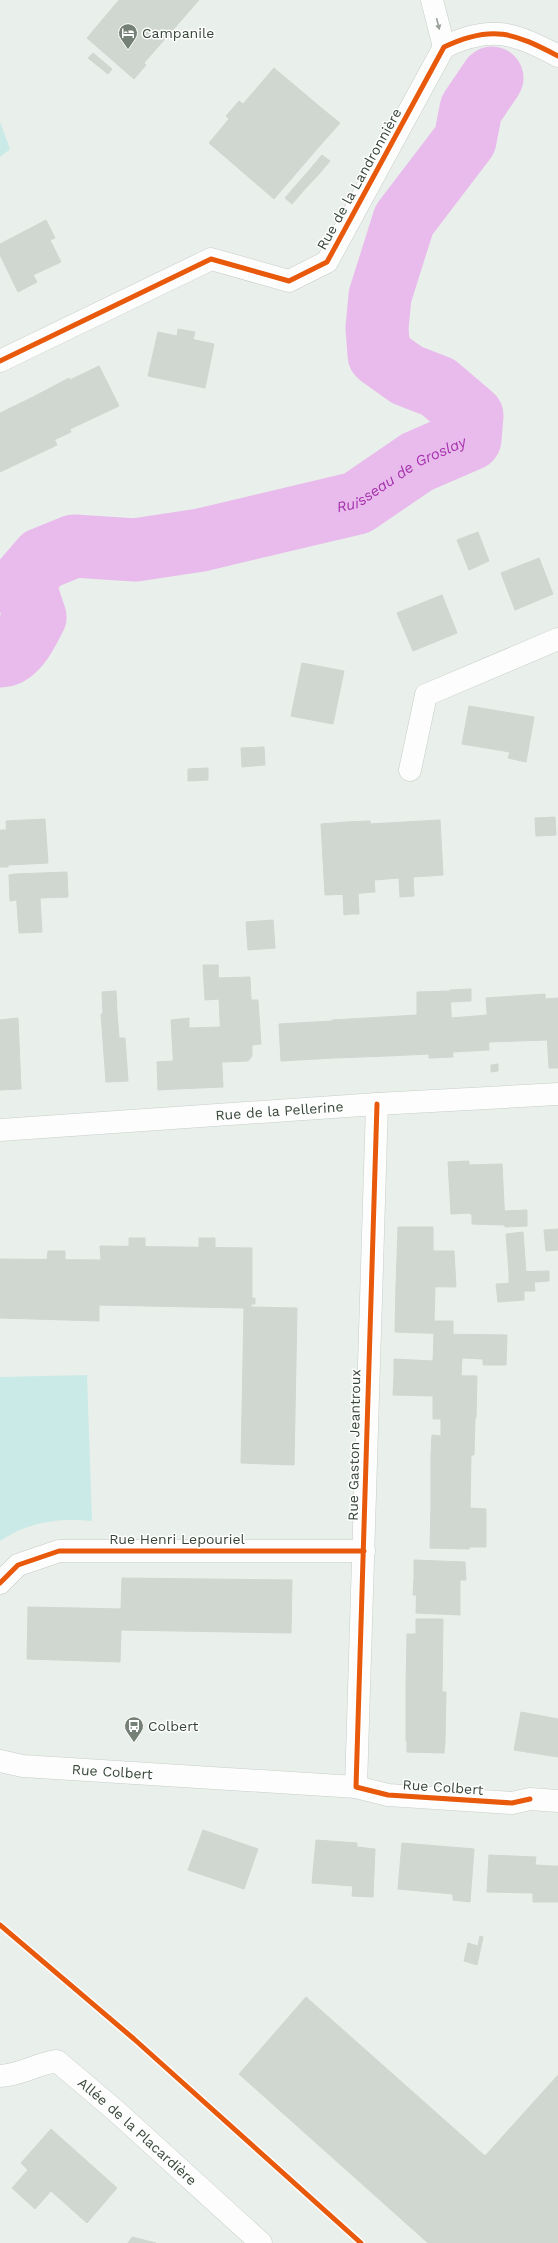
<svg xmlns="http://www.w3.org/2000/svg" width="558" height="2243" viewBox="0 0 558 2243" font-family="'Work Sans',sans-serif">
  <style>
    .green { fill: #caeae7 }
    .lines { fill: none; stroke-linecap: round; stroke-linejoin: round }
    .river { stroke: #e8bbec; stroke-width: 63 }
    .building { fill: #d0d7d1; stroke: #cfd7d0 }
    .minor-casing { stroke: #c7cdc8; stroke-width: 23 }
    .minor { stroke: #fcfdfc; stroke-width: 22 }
    .cycleway-casing { stroke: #fff; stroke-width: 8 }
    .cycleway { stroke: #e8590c; stroke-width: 5 }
    .oneway { fill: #99a19a }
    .labels { text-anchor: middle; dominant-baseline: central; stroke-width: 3; stroke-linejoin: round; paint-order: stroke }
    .poi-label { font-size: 14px; fill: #364538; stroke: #fff; text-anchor: start }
    .street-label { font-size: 14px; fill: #364538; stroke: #fff }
    .water-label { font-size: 15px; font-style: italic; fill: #a633ad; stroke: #fff }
  </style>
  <rect width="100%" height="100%" fill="#e9efea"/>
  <path class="green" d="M0,122L10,149L0,157Z
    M87,1375L92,1521C57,1518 29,1522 0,1541V1377Z"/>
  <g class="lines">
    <path class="river" id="s1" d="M0,656C17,656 28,630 35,617L23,581L42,559L74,546L135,550L201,540L357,503L417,462L470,439L472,416L438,387L407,375L379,355L377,328L380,296L404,220L465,140L471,109L492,78"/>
  </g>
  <path class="building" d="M119,0H199L144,63L146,65L134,79L87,38Z
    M93,53L112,69L108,74L88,58Z
    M274,68L325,111L303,136L317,149L274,199L209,143L229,119L226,116L239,101L243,104Z
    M325,111L340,123L317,149L303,136Z
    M322,155L330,161L319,174L311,168Z
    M311,168L319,174L305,189L298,183Z
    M298,183L305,189L292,204L285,198Z
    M46,220L55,238L50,240L61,262L33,275L37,282L18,292L0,255V244Z
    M178,329L195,332L193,339L177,336Z
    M158,332L214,344L205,388L148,376Z
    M99,366L119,406L70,429L71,432L54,440L33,397L69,378L70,380Z
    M33,397L57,445L0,472V413Z
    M478,532L489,561L469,570L457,540Z
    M539,558L553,594L515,610L501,573Z
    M442,595L457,633L413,651L397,613Z
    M302,663L344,671L333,724L291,716Z
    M469,706L534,717L526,762L508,758L510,752L462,744Z
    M264,747L265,765L242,767L241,748Z
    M208,768V780L188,781V769Z
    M555,817L556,835L536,836L535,818Z
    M45,819L48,863L8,865L6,821Z
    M440,820L443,875L413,877L414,896L400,897L399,878L374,880L370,824Z
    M370,821L375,892L350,894L346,822Z
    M346,822L350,894L325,895L321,824Z
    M0,830H6L8,867H0Z
    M67,872L68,897L40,898L42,932L19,933L15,874Z
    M15,874L17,900L10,901L9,875Z
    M358,893L359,914H351L350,894Z
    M343,894H350L351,914L344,915Z
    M273,920L275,948L248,950L246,922Z
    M203,965H218L219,999L205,1000Z
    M218,965V971L208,974V968Z
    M250,977L251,1000H258L261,1044L252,1045V1056L248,1061L222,1062L218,978Z
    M471,989V1001L450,1002V990Z
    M116,991L117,1013L103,1014L102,992Z
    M450,991L451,1013L417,1015V992Z
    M545,994L547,1040L489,1042L486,998Z
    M558,998V1068H549L545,999Z
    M117,1013L119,1038H125L128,1081L106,1082L101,1014Z
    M451,1013L453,1057L429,1058V1054L387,1056L384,1017Z
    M487,1015L489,1050L453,1052L451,1018Z
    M384,1017L387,1056L334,1058L332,1020Z
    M18,1018L21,1089L0,1090V1020Z
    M189,1018V1028L220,1027L223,1087L175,1089L171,1020Z
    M332,1021L334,1058L281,1061L279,1024Z
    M173,1061L175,1089L158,1090L157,1062Z
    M498,1064V1071L491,1072V1065Z
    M469,1161V1165L502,1164L505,1225L472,1224V1215L469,1213L451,1214L448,1162Z
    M527,1210V1226L505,1227L504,1211Z
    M398,1227H433V1251H454L456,1287L396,1286Z
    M558,1229V1250L546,1251L544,1230Z
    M523,1232L526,1272H509L506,1234Z
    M129,1238H145V1247H129Z
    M199,1238H215V1247H199Z
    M100,1246L252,1248V1298H255V1304H251V1307L297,1308L294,1465L241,1463L244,1308L99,1305V1321L0,1318V1259L101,1260Z
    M48,1251H65V1259H47Z
    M549,1271V1281L509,1284V1272Z
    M534,1282L535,1291H524V1283Z
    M524,1283V1300L498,1302L496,1284Z
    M396,1286H435L434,1321H453V1334L395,1332Z
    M434,1334L507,1335L506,1365H483V1359L462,1358L461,1376L394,1375V1359L433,1361Z
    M394,1375L477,1376L476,1418L433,1416V1396L393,1395Z
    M433,1416L475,1418L474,1455H431L432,1435L441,1436V1419H433Z
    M431,1455H471L470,1508L431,1507Z
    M431,1507L470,1508L469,1549L430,1548Z
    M470,1508L486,1509V1547H469Z
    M414,1560L465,1562L466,1580H460V1615L416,1613L417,1579H414Z
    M122,1578L292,1580L291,1633L121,1630L120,1662L27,1659L28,1607L121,1609Z
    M414,1579H417V1595H413Z
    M416,1619H443L442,1692L406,1690L407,1634H416Z
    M406,1690L446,1692L445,1742L406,1741Z
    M521,1712L558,1719V1757L514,1750Z
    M407,1741L445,1742L444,1753L407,1752Z
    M203,1830L258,1849L244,1889L188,1870Z
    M316,1840L357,1843V1847L375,1849L373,1897L352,1896L353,1886L312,1883Z
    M402,1843L474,1849L470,1902L453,1900V1894L398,1889Z
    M489,1855L536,1857L535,1865L553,1866L552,1902H533V1893L487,1892Z
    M553,1866H558V1902H552Z
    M480,1936L483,1937L477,1965L464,1961L468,1943L478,1946Z
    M306,1997L485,2156L558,2075V2243H428L239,2074Z
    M51,2129L117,2188L87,2223L51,2191L35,2209L12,2188L28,2170L21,2163Z
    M132,2237L156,2243H128Z"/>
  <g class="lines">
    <g class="minor-casing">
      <g id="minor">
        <path d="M432,0L444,47"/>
        <path d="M0,361L211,259L289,281L327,262L444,47C492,24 514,33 558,56"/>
        <path d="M410,770L426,695L558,639"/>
        <path id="s2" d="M0,1130L377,1104L558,1094"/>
        <path d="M0,1583L18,1565L59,1551H364"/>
        <path id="s3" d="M0,1761L23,1766L356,1787L388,1795L512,1803L530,1799L558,1801"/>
        <path d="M356,1787L377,1104"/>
        <path id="s4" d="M0,2076C21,2075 36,2064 57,2061L116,2111L261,2243"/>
      </g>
    </g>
    <use href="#minor" class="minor"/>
    <g class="cycleway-casing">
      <path id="cycleway" d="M0,361L211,259L289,281L327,262L444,47C492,24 514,33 558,56
        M377,1104L356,1787L388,1795L512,1803L530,1799
        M0,1583L18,1565L59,1551H364
        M0,1925L134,2039L361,2243"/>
    </g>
    <use href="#cycleway" class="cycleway"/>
  </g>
  <defs><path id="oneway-solid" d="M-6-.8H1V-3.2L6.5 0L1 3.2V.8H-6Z"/></defs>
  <use class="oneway" href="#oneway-solid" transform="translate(438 24) rotate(76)"/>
  <defs>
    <g id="hotel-pin" transform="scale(1)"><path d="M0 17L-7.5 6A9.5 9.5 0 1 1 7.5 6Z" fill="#758076" stroke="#fff"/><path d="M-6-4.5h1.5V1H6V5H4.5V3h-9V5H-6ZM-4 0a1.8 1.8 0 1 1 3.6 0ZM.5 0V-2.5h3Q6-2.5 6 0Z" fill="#fff"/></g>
    <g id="bus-pin" transform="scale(1)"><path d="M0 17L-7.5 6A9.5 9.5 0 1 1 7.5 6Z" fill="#758076" stroke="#fff"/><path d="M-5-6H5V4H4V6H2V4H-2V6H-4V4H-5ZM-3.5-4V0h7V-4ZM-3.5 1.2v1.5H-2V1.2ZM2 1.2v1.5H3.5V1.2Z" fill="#fff"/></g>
  </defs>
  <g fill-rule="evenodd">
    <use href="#hotel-pin" x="128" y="33"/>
    <use href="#bus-pin" x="134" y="1726"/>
  </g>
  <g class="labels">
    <g class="poi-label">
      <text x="142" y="33">Campanile</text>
      <text x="148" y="1726">Colbert</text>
    </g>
    <g class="street-label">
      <text transform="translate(359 179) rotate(-61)">Rue de la Landronnière</text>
      <text stroke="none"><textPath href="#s2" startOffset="280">Rue de la Pellerine</textPath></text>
      <text transform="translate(354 1445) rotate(-89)">Rue Gaston Jeantroux</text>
      <text x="177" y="1539">Rue Henri Lepouriel</text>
      <text stroke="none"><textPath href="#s3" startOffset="113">Rue Colbert</textPath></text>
      <text transform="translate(443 1787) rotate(4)">Rue Colbert</text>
      <text stroke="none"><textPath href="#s4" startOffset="166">Allée de la Placardière</textPath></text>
    </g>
    <g class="water-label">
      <text stroke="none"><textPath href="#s1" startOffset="497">Ruisseau de Groslay</textPath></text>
    </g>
  </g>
</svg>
